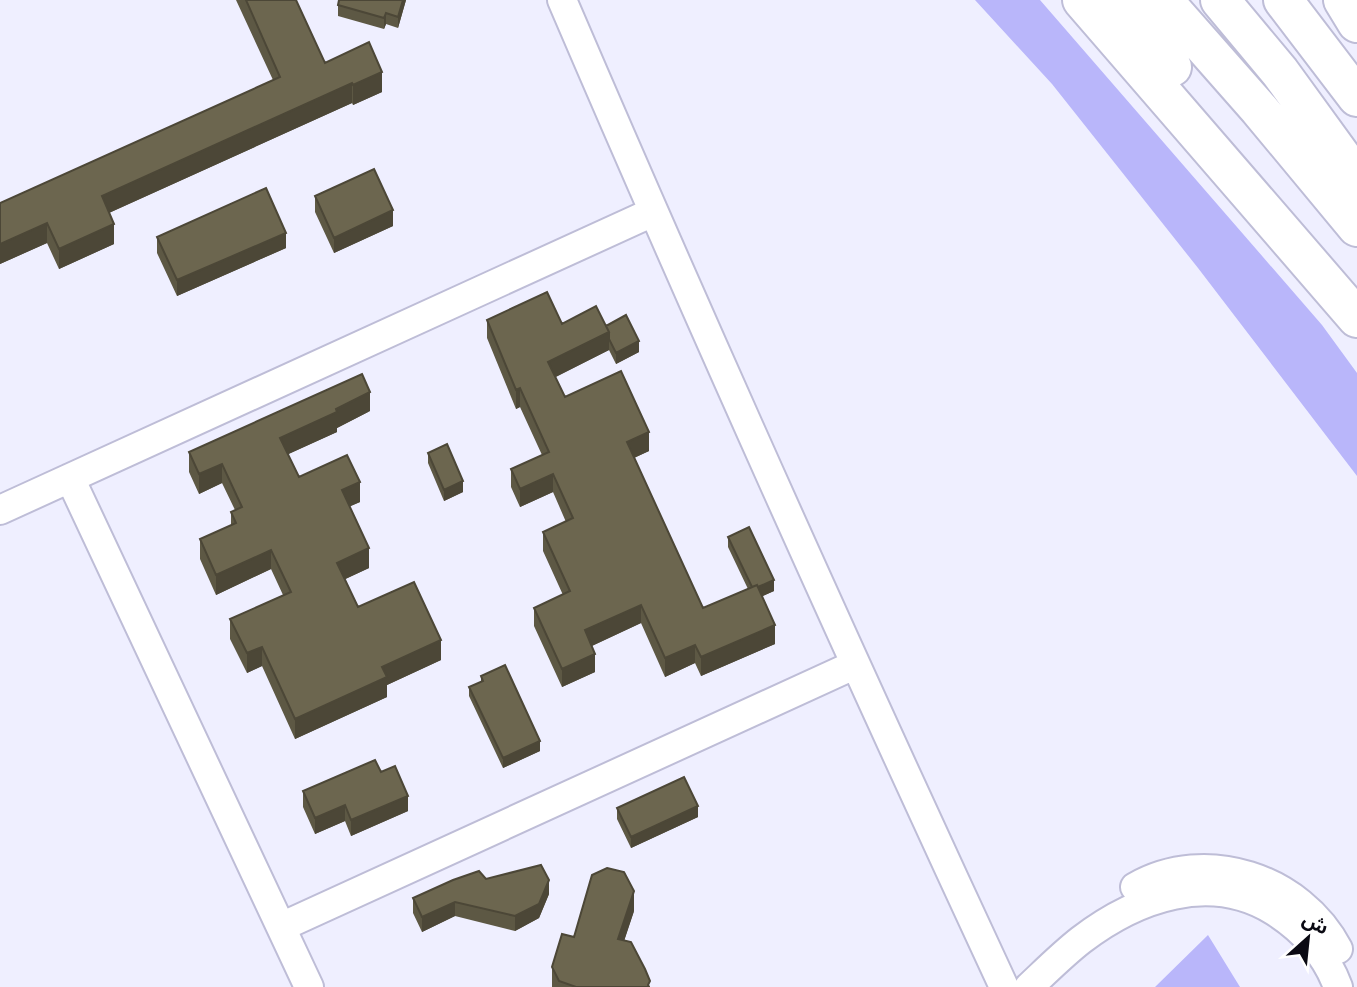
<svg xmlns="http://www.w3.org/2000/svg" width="1357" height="987" viewBox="0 0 1357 987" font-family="Inter,'Noto Sans Arabic',sans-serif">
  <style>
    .green { fill: #b9b6fa }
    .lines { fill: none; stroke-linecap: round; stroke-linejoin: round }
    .minor-casing { stroke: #bebdd7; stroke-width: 32 }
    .trunk-casing { stroke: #bebdd7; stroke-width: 42 }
    .motorway-casing { stroke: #bebdd7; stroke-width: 42 }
    .minor { stroke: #fff; stroke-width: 28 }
    .trunk { stroke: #fff; stroke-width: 38 }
    .motorway { stroke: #fff; stroke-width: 38 }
    .wall { fill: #5d5844 }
    .shaded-wall { fill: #4c4737 }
    .building { fill: #6c664f; stroke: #4c4737; stroke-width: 2 }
  </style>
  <rect width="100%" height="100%" fill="#efefff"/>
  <path class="green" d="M975,0H1040L1322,325L1357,373V476L1198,268L1052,84Z
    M1208,935L1240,987H1155Z"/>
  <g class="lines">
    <g class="minor-casing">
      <path id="minor" d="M562,0C704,331 852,660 1004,987
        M70,478L309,987
        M0,510L653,212
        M1135,887C1206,846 1301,878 1338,949
        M281,927L854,665
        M1029,987C1046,971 1063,954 1081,940C1136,898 1210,871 1274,911C1304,930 1326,954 1338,987"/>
    </g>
    <g class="trunk-casing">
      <path id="trunk" d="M1082,0L1357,318
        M1120,0L1172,67
        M1163,0L1259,109L1357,227
        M1220,0L1280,72L1357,178"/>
    </g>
    <g class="motorway-casing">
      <path id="motorway" d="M1283,0L1357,97
        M1343,0L1357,23"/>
    </g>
    <use href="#minor" class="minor"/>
    <use href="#trunk" class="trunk"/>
    <use href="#motorway" class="motorway"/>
  </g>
  <path class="wall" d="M236,0H296L325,63L382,92L353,105L352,103L109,213L114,244L59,269L47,243L0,264V203L273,80Z
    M339,0H406L398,28L386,24L384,29L338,16V5Z
    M315,196L393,226L334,253L315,212Z
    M157,237L286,248L177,296L157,253Z
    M487,320L606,326L639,352L616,364L609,350L555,377L565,397L649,451L634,458L703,608L748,589L728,547V537L774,591L762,596L775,644L701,676L695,663L665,677L641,623L592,646L595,672L562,687L534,626V608L563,595L543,551V532L566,522L553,492L520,507L511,487V469L542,455L520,407L516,409L487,338Z
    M370,411L337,428V432L288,454L299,477L360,502L350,506L369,568L345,579L358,607L441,660L387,685V697L295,739L262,666L247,673L230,639V619L283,595L271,569L216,595L200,559V539L231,525V512L235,510L222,483L199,494L189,472V452Z
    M428,453L463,492L444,501L428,463Z
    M481,676L540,751L503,768L469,696V687L481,682Z
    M381,772L408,811L351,836L345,821L315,834L303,807V791Z
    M617,808L698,817L631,848L617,819Z
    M486,879L549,894L539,918L515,931L455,916L422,932L413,913V898Z
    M634,911L624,941L650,987H552V967L574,937Z"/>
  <path class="shaded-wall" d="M403,0H406L398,28V17Z
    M386,13V24L384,29V18Z
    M382,72V92L353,105V85Z
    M352,83V103L102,216V196Z
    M393,210V226L334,253V238Z
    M47,223V243L0,264V244Z
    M114,224V244L59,269V249Z
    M286,233V248L177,296V280Z
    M609,332V350L548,381V362Z
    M639,341V352L616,364V353Z
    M520,388V407L516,409V390Z
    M370,392V411L337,428V432L280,458V438Z
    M649,432V451L627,461V442Z
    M222,464V483L199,494V474Z
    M553,474V492L520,507V489Z
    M463,481V492L444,501V490Z
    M360,482V502L342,510V490Z
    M369,548V568L337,583V563Z
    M271,550V569L216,595V575Z
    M774,580V591L754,600V589Z
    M641,605V623L585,649V630Z
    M775,625V644L701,676V657Z
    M441,640V660L387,685V697L295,739V719L382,667Z
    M695,645V663L665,677V658Z
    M262,647V666L247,673V653Z
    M595,654V672L562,687V669Z
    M540,741V751L503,768V758Z
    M408,796V811L351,836V820Z
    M345,805V821L315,834V818Z
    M698,806V817L631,848V837Z
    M549,880V894L539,918L515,931V916Z
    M634,891V911L618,959V939Z
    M455,902V916L422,932V917Z"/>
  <path class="building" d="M246,0H296L325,63L369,42L382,72L353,85L352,83L102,196L114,224L59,249L47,223L0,244V203L280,77Z
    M339,0H403L398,17L386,13L384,18L338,5Z
    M374,169L393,210L334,238L315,196Z
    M266,188L286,233L177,280L157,237Z
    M547,292L562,324L596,306L609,332L548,362L565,397L621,371L649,432L627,442L703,608L757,585L775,625L701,657L695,645L665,658L641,605L585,630L595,654L562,669L534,608L570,591L543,532L573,518L553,474L520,489L511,469L549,452L520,388L516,390L487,320Z
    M626,315L639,341L616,353L609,339V332L606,326Z
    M362,374L370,392L336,409L337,412L280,438L299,477L347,455L360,482L342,490L369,548L337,563L358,607L414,582L441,640L382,667L387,677L295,719L262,647L247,653L230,619L291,592L271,550L216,575L200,539L236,523L231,512L242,507L222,464L199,474L189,452Z
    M447,444L463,481L444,490L428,453Z
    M749,527L774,580L758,587L757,585L752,587L728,537Z
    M505,665L540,741L503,758L469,687L483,681L481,676Z
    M375,760L381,772L395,766L408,796L351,820L345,805L315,818L303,791Z
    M684,777L698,806L631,837L617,808Z
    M541,865L549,880L539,904L515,916L455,902L422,917L413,898L453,880L479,871L486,879Z
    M607,868L624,872L634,891L618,939L631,942L645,969L650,981L648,985L649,987H576L559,981L552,967L562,934L574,937L592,875Z"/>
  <g transform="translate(1308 938) rotate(27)" stroke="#ffffff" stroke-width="5" paint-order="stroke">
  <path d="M0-5L12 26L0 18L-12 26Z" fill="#0b0a13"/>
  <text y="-10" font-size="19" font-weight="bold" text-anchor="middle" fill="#0b0a13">ش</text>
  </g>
</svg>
